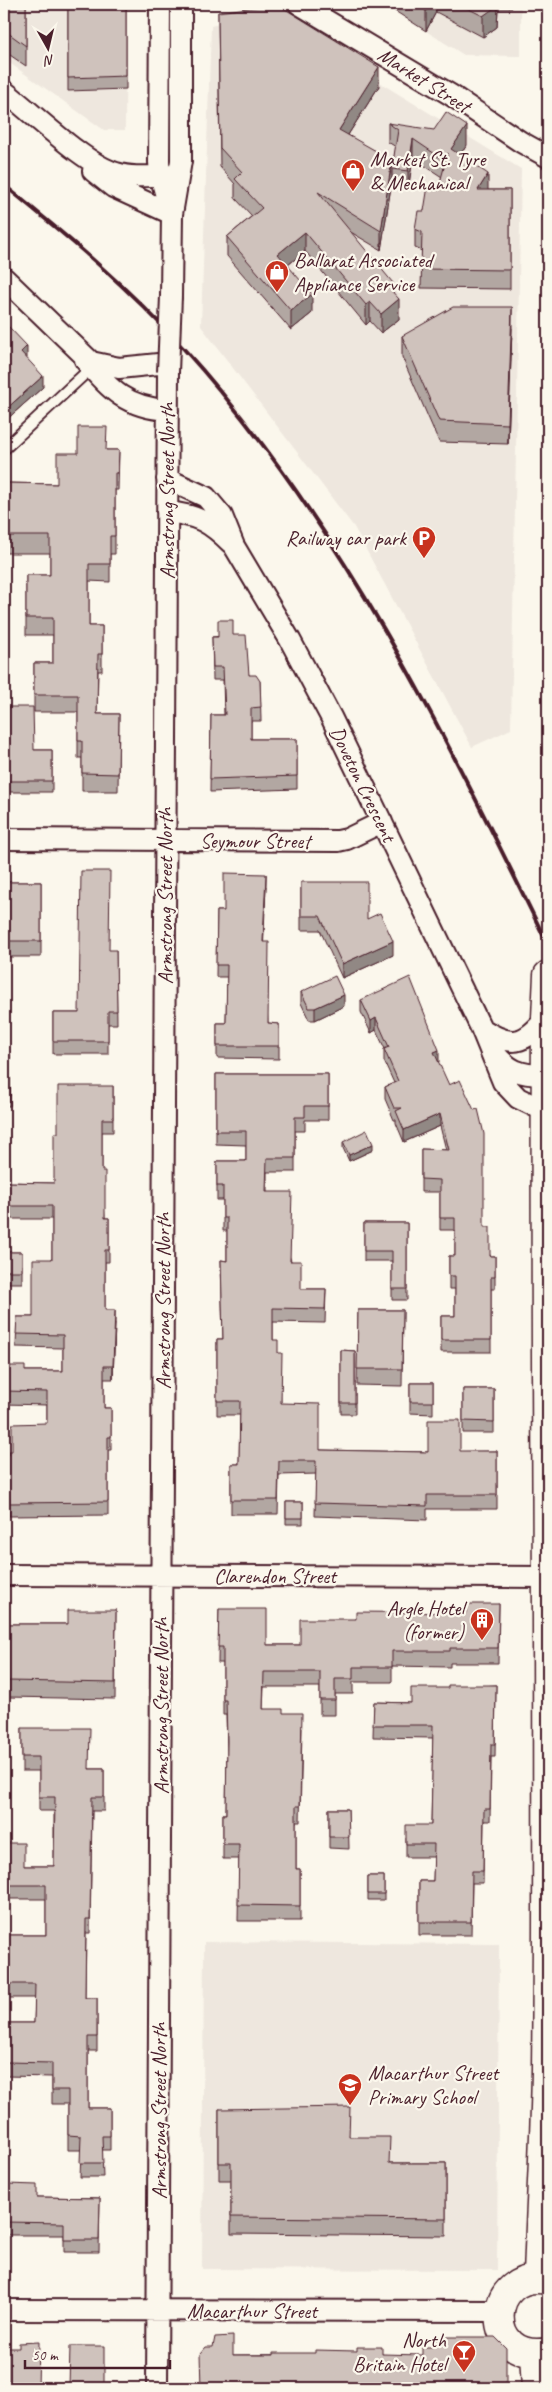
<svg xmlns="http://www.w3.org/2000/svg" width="552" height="2392" viewBox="0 0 552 2392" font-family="Caveat,sans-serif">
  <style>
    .built { fill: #eee7de }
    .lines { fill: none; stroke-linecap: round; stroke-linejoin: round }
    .lane-casing { stroke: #4a1f2b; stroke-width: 14 }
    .street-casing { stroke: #4a1f2b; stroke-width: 24 }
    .secondary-casing { stroke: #4a1f2b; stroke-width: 31 }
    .lane { stroke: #fbf7ec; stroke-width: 10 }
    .street { stroke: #fbf7ec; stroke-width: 20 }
    .secondary { stroke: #fbf7ec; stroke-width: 28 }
    .rail { stroke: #4a1f2b; stroke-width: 4 }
    .street-bridge-casing { stroke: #4a1f2b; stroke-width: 24; stroke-linecap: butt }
    .street-bridge { stroke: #fbf7ec; stroke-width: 20 }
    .wall { fill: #b2a7a2; stroke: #4a1f2b }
    .shaded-wall { fill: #918884; stroke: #4a1f2b }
    .building { fill: #cfc2bc; stroke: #4a1f2b }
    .labels { text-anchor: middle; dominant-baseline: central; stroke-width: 4.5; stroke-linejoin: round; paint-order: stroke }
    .street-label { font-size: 21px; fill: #4a1f2b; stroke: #fbf7ec }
    .poi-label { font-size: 21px; fill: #4a1f2b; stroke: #fbf7ec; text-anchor: start }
  </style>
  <rect width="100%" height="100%" fill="#fbf7ec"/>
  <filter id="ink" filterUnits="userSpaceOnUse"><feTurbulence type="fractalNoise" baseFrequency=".02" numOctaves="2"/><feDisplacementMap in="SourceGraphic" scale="10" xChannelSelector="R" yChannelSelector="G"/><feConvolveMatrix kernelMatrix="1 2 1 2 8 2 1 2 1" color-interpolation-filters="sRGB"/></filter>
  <g filter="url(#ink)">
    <path class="built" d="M4,4H126L125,130H104L4,59Z
      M383,4H521V56L464,55Z
      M266,13L521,169L511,729L472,747L354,527L201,326L211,26Z
      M204,1942L499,1944L497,2270L202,2269Z"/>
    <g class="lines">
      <g class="lane-casing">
        <path id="lane" d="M4,449L91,368"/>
      </g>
      <g class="street-casing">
        <path id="street" d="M160,4L159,162L160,175L170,210
          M299,4L451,95L521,142L548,157
          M4,91C32,112 84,164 116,173C134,179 155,175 174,175
          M93,171L113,187L172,214
          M4,278L91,362L119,368L168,363
          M171,296L172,214L181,161V4
          M85,360C109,390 128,408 168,410
          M167,479L206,497L222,516L234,546L290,640L332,719L481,1028L503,1082L518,1098L545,1111
          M167,512C197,515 210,522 231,543
          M4,839L338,841L347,839L382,822
          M481,1028C511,1048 524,1045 546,1018
          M492,1050C509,1071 519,1075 545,1075
          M4,1575L546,1577
          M4,2310L500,2311
          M157,2388L168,372"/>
      </g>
      <g class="secondary-casing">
        <path id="secondary" d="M538,2278C540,2209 545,2139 546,2069C550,1719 544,1368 546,1018L548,975
          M548,2280C485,2268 482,2364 548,2352
          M534,2354L536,2388"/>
      </g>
      <use href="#lane" class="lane"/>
      <use href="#street" class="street"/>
      <use href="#secondary" class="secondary"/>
      <path class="rail" d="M4,185C67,236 129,288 183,348C341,522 445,735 548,945"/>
      <g class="street-bridge-casing">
        <path id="street-bridge" d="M168,372L171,296"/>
      </g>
      <use href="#street-bridge" class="street-bridge"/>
    </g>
    <path class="wall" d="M4,4H26V66L4,51Z
      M68,4H126V89L68,91Z
      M384,4H512V8H498L497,27L483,37L436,12L426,31Z
      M218,12L379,86L348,135L392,168L396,147L388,142V123L467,145L460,155L488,190H510V289L421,288L422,251L415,248V229L424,211L439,186L442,177L413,158L408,190L392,188V180L381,250L349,231L393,292L399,319L381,333L370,321L366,325L305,251L288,265L312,313L291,330L227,256V237L252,216L235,198V184L220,167Z
      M512,328L508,444L439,442L402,357V336Z
      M4,330L27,358H26L43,387L5,421L4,420Z
      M107,450H119L118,490H115V554H110V582L89,581V626H102V671H98L97,714H119L118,791H82V758H78V712H34V663H53V635H26V575H50V553H4V483L57,484L78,453Z
      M4,621H8L7,675L4,674Z
      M233,635L249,675L260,681L261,721H251V739H297V789L210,792L211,715H224L223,680H213L212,637Z
      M4,707L34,750H52V792H4Z
      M4,882H41V957H4Z
      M301,882L393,955L342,978L320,930H301Z
      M266,886L263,942L268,1023L279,1024V1059L217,1058V1023H226L227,977H216L217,911H224Z
      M116,950L117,1024H108V1054H53V1013H79Z
      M301,992L344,1006L315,1020H309L301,1003Z
      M361,1000L439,1062H438L484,1227L490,1256H495V1289H491V1352H441V1316H455V1289H449V1256H455V1230H440V1192H421V1149L446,1150L440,1126L404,1142L396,1123V1120H394L385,1099V1087L394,1083L384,1061V1049H385L376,1030L371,1033L361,1012Z
      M4,1054H10V1106H4Z
      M216,1074H328V1120H305V1131H295V1172H267V1192L301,1289H326L325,1323L273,1322V1340L278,1353L281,1403L320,1450L428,1452L497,1451V1509H427V1520L315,1516L316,1474L279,1475L278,1514H231V1464H239L240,1415H217V1339H223L221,1260L227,1261V1231H223V1200H217V1161H246V1145L216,1144Z
      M113,1086V1132H102V1171L105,1218H109V1262H105V1310L115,1323L113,1379H104V1408H111V1450H108V1515L9,1516V1511H4V1455H9L12,1451L47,1423V1405L4,1404V1366L25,1371H63V1348L16,1347L17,1317H33L52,1259V1219H4V1182L54,1183L58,1133Z
      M343,1142L373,1150L349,1161L343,1148Z
      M364,1223H407V1300H392V1261H364Z
      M4,1252H22V1283H4Z
      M358,1310H403L402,1386L357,1385Z
      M341,1350L355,1351V1414H341Z
      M410,1383H433V1414L410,1413Z
      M463,1389H494V1433H463Z
      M286,1502H303V1524H286Z
      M499,1604L498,1663H450V1667L392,1666V1682H353V1694H335V1715H320V1687H264L263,1709L283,1713L302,1728L300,1822H296V1869H300V1921H238L239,1859H223V1814H226L227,1753L226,1715H223V1663H218L219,1609L267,1645H300L356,1619L466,1613Z
      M116,1610L115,1699L8,1697V1624H68Z
      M496,1685L495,1757H491L490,1821H484L483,1883H472L471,1935H419V1881H433L434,1857H406V1838L431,1825L433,1738L373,1737L374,1702L411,1703L448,1688Z
      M22,1728L90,1769H104V1811H92L90,1933H86L85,1998H97V2051H88V2108H110V2150H102L103,2177H80L81,2150H68V2104H52V2077L6,2076V2081H4V2023H34L35,1998H6V1972H4V1935H46V1899H4V1848L24,1866H54V1811H39V1771H22Z
      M329,1809H348L349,1849L329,1848Z
      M368,1876H384V1900H368Z
      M219,2109L349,2137L390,2163H446V2236L231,2234V2180H219Z
      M4,2143L7,2184L37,2197L100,2198L99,2252H64V2235H4Z
      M382,2354L506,2388H201L233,2355Z"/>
    <path class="shaded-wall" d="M429,4H436V12L426,31V11Z
      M497,4H498V8L497,27L483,37V16Z
      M379,67V86L339,149V130Z
      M467,126V145L451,168V149Z
      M413,139V158L408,190V171Z
      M448,153L444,179V160Z
      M392,160V180L381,250V231Z
      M488,174V193L478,190Z
      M305,232V251L278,273V254Z
      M393,283V302L388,287Z
      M312,294V313L291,330V311Z
      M399,299V319L381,333V314Z
      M370,302V321L366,325V305Z
      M512,307V328L508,444V424Z
      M27,346V358L21,363V352Z
      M43,376V387L5,421V410Z
      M7,427V433L4,436V430Z
      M266,874V886L263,955V942Z
      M393,941V955L342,978V964Z
      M344,995V1006L315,1020V1008Z
      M376,1018V1030L371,1033V1021Z
      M439,1050V1062L434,1064V1052Z
      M440,1114V1126L404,1142V1130Z
      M373,1144V1150L349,1161V1155Z
      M115,1310V1323L113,1379V1366Z"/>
    <path class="building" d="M4,4H26V46L4,30Z
      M68,4H126V76L68,78Z
      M277,4L379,67L339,130L392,160L381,231L318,192L393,283L388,287L399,299L381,314L370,302L366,305L305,232L278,254L312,294L291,311L227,237L262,208L235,179L242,172L220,148L218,12Z
      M415,4H429L426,11Z
      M459,4H497V6L483,16Z
      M446,112L467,126L451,149L488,174L478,190H510V270L421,269L422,232L415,229L418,211H424L428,186H439L448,153L444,160L413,139L408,171L392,169L398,130L388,123L434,130Z
      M453,307H512L508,424L439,421L402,336Z
      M8,326L27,346L21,352L43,376L5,410L4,408V330Z
      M4,423L7,427L4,430Z
      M78,427H107L106,450H119L118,473H115V536H110V564H89V626H102V654H98L97,714H119L118,774L82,773V741H78V695H34V663H53V618H26V575H50V536H4V483L57,484V453H78Z
      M218,620H233V635H246L249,675H256L260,681L261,707L251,708V739H297V776L210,779L211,715H225L223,667H213L212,637H218Z
      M4,621H8L7,666H4Z
      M4,707H33L34,750H52V781H4Z
      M81,871H110L109,950H116L117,1011H108V1041H53V1013H79Z
      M224,873L266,874L263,942H269L268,1023L279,1024V1046H217V1023H226L227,965H216L217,911H224Z
      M4,882H41V941H4Z
      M301,882H367V919L380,913L393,941L342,964L320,916H301Z
      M335,976L344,995L315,1008H309L301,992Z
      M410,977L439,1050L434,1052L449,1085L460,1080L474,1110L478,1109L484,1134V1227H490V1256H495V1277H491V1340H441V1316H455V1276H449V1256H455V1218H440V1180L421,1179V1149L449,1150L440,1114L404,1130L396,1111L402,1108H394L385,1087L398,1081L384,1049L389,1047L376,1018L371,1021L361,1000Z
      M4,1054H10V1096H4Z
      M216,1074H328V1106H305V1117H295V1158H267L266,1192H292L290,1261H301V1289H326L325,1309L273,1308V1340H278V1353H282L281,1403L320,1404V1450L428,1452V1420H460V1451H497V1495H427V1506L315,1503L316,1461H279L278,1500H231V1464H239L240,1401H217V1339H223L221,1260L227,1261V1218H223V1186H217V1161H246V1131H216Z
      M58,1086H113V1119H102V1171H105V1218H109V1250H105V1310H115L113,1366H104V1408H111V1437H108V1502L9,1503V1498H4V1455H9V1451H12V1424L47,1423V1392L4,1391V1366H25V1371H63V1335L16,1334L17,1317H33V1259H52V1206H4V1182L54,1183V1133H58Z
      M367,1130L373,1144L349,1155L343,1142Z
      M364,1223H407V1289H392V1251H364Z
      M4,1252H22V1271H4Z
      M358,1310H403L402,1369H357Z
      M341,1350L355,1351V1403H341Z
      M410,1383H433V1402H410Z
      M463,1389H494V1422L463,1421Z
      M286,1502H303V1518H286Z
      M466,1604H499L498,1648H450V1651H392V1667H353V1679H335V1700H320V1672H264L263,1709H283V1713H302L300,1806H296V1869H300V1906L238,1905L239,1844H223V1814H226L227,1741L226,1700H223V1647H218L219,1609H267V1645H300V1619H356V1612L466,1613Z
      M68,1610H116L115,1683L8,1681V1624H68Z
      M448,1685H496L495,1744H491L490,1809H484L483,1871H472L471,1922H419V1881H433L434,1844H406V1825H431L433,1725H373L374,1702L411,1703V1688H448Z
      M22,1728H90L89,1769H104V1797H92L90,1919H86L85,1998H97V2037H88V2108H110V2136H102L103,2163H80L81,2136L68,2135V2090H52V2063L6,2062V2067H4V2023H34L35,1984H6V1958H4V1935H46V1885H4V1848H5V1843H24V1866H54L55,1797H39V1757H22Z
      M329,1809H348L349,1837H329Z
      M368,1876H384V1894H368Z
      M350,2107L349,2137H390L389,2163H446V2219L231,2217V2163H219V2109Z
      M4,2143H8L7,2184L37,2185V2197L100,2198L99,2240H64V2223L4,2222Z
      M233,2336V2355H273V2353H315V2350L357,2351V2347H382V2354L422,2355V2347H436V2337H495L506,2348V2388H357V2387L315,2386V2388H201L200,2354L206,2347H213L215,2337Z
      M39,2342L38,2388H4V2348H19V2343Z
      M70,2346H104V2388H69Z"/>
  </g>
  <defs>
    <g id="shop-pin" transform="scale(1.25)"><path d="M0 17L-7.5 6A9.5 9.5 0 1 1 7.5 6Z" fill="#c8321e" stroke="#fbf7ec"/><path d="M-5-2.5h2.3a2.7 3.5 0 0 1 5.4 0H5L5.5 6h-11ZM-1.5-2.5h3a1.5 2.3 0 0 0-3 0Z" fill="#fff"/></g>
    <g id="parking-pin" transform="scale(1.25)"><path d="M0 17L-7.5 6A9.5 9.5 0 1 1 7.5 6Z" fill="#c8321e" stroke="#fbf7ec"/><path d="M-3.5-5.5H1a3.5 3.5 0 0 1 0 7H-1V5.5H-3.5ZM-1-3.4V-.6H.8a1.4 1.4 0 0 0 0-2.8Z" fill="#fff"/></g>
    <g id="building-pin" transform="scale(1.25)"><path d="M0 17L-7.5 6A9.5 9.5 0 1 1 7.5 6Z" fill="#c8321e" stroke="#fbf7ec"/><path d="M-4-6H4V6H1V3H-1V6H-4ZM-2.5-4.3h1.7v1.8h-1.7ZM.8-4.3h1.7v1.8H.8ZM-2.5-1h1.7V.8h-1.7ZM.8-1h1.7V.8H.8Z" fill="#fff"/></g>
    <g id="school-pin" transform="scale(1.25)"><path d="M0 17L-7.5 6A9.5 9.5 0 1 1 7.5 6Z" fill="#c8321e" stroke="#fbf7ec"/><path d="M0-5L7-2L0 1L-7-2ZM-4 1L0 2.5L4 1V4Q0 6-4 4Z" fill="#fff"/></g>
    <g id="bar-pin" transform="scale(1.25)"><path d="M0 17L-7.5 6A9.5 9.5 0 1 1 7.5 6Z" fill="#c8321e" stroke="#fbf7ec"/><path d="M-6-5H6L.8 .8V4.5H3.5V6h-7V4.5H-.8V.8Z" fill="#fff"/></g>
  </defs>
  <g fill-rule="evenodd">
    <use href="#shop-pin" x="353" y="171"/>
    <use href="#shop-pin" x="277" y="272"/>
    <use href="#parking-pin" x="424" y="538"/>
    <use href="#building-pin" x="482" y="1620"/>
    <use href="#school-pin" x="350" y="2085"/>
    <use href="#bar-pin" x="464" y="2352"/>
  </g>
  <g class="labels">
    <g class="street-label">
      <text transform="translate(424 80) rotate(32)">Market Street</text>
      <text transform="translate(167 491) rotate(-90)">Armstrong Street North</text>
      <text transform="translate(363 784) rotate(64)">Doveton Crescent</text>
      <text x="255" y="841">Seymour Street</text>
      <text transform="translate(165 896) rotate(-90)">Armstrong Street North</text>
      <text transform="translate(163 1301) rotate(-90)">Armstrong Street North</text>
      <text x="275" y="1576">Clarendon Street</text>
      <text transform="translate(161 1706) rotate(-90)">Armstrong Street North</text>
      <text transform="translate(159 2111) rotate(-90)">Armstrong Street North</text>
      <text x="252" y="2311">Macarthur Street</text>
    </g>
    <g class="poi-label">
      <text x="370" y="159">Market St. Tyre<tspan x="370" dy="24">&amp; Mechanical</tspan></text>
      <text x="294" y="260">Ballarat Associated<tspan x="294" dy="24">Appliance Service</tspan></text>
      <text x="406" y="538" text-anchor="end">Railway car park</text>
      <text x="464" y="1608" text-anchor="end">Argle Hotel<tspan x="464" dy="24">(former)</tspan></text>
      <text x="368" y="2073">Macarthur Street<tspan x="368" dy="24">Primary School</tspan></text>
      <text x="446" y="2340" text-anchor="end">North<tspan x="446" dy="24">Britain Hotel</tspan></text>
    </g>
  </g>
  <rect width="552" height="2392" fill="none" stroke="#fbf7ec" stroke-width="20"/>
  <rect x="10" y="10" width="532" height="2372" fill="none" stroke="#4a1f2b" stroke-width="2" filter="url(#ink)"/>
  <g transform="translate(48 48) rotate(172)" stroke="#fbf7ec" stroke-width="4" paint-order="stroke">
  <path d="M0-4L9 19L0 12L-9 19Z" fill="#4a1f2b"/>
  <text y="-8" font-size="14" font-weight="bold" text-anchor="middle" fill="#4a1f2b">N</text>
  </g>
  <path d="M25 2360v8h145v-8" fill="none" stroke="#4a1f2b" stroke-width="2.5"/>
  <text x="32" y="2360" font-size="15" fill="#4a1f2b" stroke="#fbf7ec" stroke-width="4" paint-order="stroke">50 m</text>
</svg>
